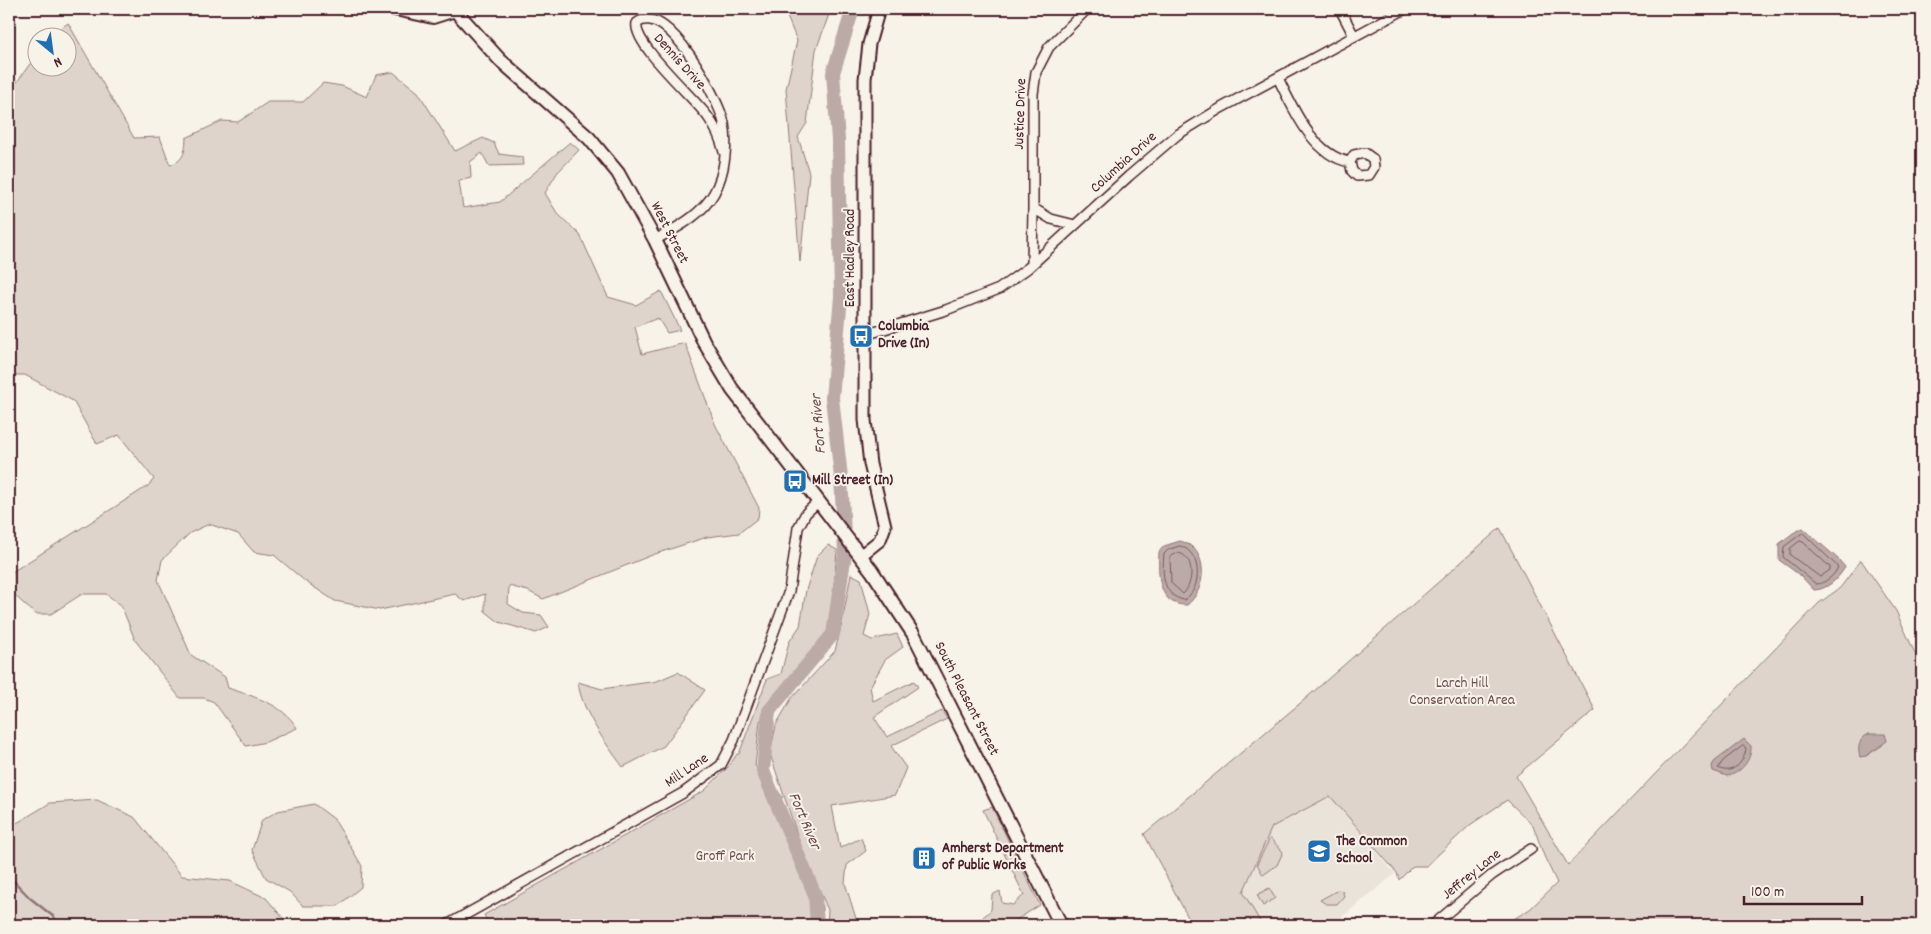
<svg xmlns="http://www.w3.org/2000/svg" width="1931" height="934" viewBox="0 0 1931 934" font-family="Dekko,sans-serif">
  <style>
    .built { fill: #eae3da }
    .green { fill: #ded4cc; stroke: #947a7c; fill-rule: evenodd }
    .water { fill: #bcaaa7; stroke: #8e7275 }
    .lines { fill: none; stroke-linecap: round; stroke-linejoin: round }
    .shore { stroke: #78575d; stroke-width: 1 }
    .stream { stroke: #8e7275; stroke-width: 2.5 }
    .river { stroke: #bcaaa7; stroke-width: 14 }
    .minor-casing { stroke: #4a1f2b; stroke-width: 12 }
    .tertiary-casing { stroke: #4a1f2b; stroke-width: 15 }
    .secondary-casing { stroke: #4a1f2b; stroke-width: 16 }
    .minor { stroke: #f7f3e8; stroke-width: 9 }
    .tertiary { stroke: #f7f3e8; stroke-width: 11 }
    .secondary { stroke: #f7f3e8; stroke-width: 12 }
    .labels { text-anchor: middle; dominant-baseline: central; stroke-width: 4; stroke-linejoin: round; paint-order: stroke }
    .street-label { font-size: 15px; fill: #4a1f2b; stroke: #f7f3e8 }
    .poi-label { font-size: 15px; font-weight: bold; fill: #4a1f2b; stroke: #f7f3e8; text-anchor: start }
    .park-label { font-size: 15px; fill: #6f4c53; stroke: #f7f3e8 }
    .water-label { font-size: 16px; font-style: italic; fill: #6c4950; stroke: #f7f3e8 }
  </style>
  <rect width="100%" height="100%" fill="#f7f3e8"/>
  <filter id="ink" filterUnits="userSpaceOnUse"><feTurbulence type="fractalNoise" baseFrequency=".02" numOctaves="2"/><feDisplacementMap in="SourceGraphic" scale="10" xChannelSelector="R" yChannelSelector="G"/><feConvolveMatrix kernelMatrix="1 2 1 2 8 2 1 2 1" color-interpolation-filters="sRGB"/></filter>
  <g filter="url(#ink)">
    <path class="built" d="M1331,796L1395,874L1332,925H1262L1243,892L1272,827Z"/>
    <path class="green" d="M784,9H831L816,50L807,123L798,137L809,173L800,262L786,89L797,41Z
      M68,23L134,138L160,137L170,165C184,160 185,153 186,138L222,121L238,122L268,102H303L323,83L342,86L367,97L376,75L393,72L418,92L455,151L483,138L494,143L499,154L522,157L523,165L489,166L482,153L470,162L471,178L459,181L463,208L500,202L570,142L579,150L557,173L545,193L557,213L580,235L608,297L636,305L661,291L680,330L667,333L658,318L635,327L642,354L685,343L715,424L759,508L758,518L739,533L707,537L652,555L543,599L528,591L509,586L508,604L523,613L541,615L549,627L536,633L499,622L485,611V594L464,601L455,594L380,610L335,601L306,582L274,555L254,552L238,534L209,524L190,533L162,560L158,580L191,655L225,677L228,688C254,697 282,703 297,728L266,742L246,746L214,702L204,698H180L135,640L121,605L106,594H82L51,614H35L11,592L12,572L148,486L154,479L119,435L97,444L73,401L25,375H9V89H12L37,54L38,68H68V38L49,37Z
      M1500,528L1595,710L1516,776L1568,865L1819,603L1840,588L1861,560L1896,611L1922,669V925H1504L1530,909L1557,883L1544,856L1533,825L1507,800L1470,825L1426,866H1413L1399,880L1397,873L1330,796L1272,827L1243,892L1262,925H1192L1144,834L1304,700ZM1869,734L1874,735L1883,745L1866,756Z
      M828,545L837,550L830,633L760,721L755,766L783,797L778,800L817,894L823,925H489L484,915L704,791L729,766L737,754H739L767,679L781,674L789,642L800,626L806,590L817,556Z
      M851,574L861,579L870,614L864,636L872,640L897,634L903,647L885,660L870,687L873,701L914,681L918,687L874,717L887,737L942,711L947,719L891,746L906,768L895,795L832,806L840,848L861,838L866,851L847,865L845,883L858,925H827L828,910L803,852L770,754L776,725L791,699L835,651L842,623Z
      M678,672L705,690L664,746L623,767C606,744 581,710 578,682L602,689L657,681Z
      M97,800L134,817L182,876L230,881L266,898L289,925H9V815L17,823L50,803Z
      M314,804L334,819L362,866L361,887L338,906H303L290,892L266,878L252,850L262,820L278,811Z
      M992,807L1040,905L1013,922V925H974L991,910L992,895L1000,891L1002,903L1013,905L1024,895L983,810Z
      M1270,838L1283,852L1277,865L1263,875L1257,864Z
      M1269,888L1275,898L1263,906L1257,895Z
      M1338,890L1342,891L1344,896L1337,904H1326L1320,900Z"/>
    <path class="water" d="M1803,528L1838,559L1845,567C1839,578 1827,590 1814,590L1801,576L1779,560V544L1793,533Z
      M1180,541C1210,548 1207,590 1187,605C1157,606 1158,573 1159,552L1164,546Z
      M1869,734H1885L1887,741L1866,756L1860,757C1857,748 1859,738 1869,734Z
      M1744,739L1751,746C1752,760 1740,774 1727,776L1713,771L1712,766L1714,762Z"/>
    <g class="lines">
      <path class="shore" d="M1803,533L1838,567C1835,575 1825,584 1816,584L1783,557L1784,547Z
        M1800,541L1803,542L1830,567V570L1820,577L1790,555V549Z
        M1180,546C1203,552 1202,590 1184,600C1162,596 1162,573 1164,554L1168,550Z
        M1178,553C1195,555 1194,584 1183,594L1171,583L1170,557Z
        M1743,746L1746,748C1745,761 1733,776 1718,768L1723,761Z"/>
      <path class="stream" d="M9,876L30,898L54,917L58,925"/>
      <path class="river" d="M817,925L815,895L763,771L769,711L833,634L845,553L841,477L832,398L841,296L838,140L833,73L853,9"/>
      <g class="minor-casing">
        <path id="minor" d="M1340,9L1354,36
          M1278,78C1293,108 1313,156 1350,162L1352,171L1357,176L1369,175L1374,167L1373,159L1365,153L1354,155L1350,162
          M1075,225L1051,219L1033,208V94L1036,72L1049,47L1087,9
          M655,240C676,228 701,216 714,193C725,173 728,145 724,123C719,100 668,0 637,23C632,44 695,98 708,117C716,128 721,140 724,152
          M1032,264L1033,208
          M865,335L946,310L999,289L1028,268L1129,176L1177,135L1221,108L1405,9
          M447,925L683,793L721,765L734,740L789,591L798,528L806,513L818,502
          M1433,925L1492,875L1531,849"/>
      </g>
      <g class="tertiary-casing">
        <path id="tertiary" d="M860,556L880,540L885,526L870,464L865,420V79L869,44L879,9"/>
      </g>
      <g class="secondary-casing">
        <path id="secondary" d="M395,9L433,17L455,10
          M454,9L500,60L589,138L618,173L655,240L704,342L732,389L872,571L914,635L1061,925"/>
      </g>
      <use href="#minor" class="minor"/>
      <use href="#tertiary" class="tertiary"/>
      <use href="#secondary" class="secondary"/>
    </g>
  </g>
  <defs>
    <g id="bus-square" transform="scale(1.25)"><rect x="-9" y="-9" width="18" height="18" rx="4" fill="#1f6fb2" stroke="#f7f3e8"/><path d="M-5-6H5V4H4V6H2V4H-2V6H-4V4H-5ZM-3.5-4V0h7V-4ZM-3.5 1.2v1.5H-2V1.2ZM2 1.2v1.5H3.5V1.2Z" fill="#fff"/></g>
    <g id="school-square" transform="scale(1.25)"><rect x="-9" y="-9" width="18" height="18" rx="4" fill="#1f6fb2" stroke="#f7f3e8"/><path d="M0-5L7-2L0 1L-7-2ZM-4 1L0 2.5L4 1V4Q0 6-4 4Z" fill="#fff"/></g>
    <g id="building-square" transform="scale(1.25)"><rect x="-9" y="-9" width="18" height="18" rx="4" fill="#1f6fb2" stroke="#f7f3e8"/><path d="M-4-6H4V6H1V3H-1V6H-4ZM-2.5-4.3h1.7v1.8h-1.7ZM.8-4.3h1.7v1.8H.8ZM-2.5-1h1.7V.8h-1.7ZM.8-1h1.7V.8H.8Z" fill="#fff"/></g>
  </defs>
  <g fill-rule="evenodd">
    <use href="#bus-square" x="861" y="336"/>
    <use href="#bus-square" x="795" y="481"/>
    <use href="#school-square" x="1319" y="851"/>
    <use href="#building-square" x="924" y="858"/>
  </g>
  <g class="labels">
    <g class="street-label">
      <text transform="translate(679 62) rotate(48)">Dennis Drive</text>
      <text transform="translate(1021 114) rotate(-88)">Justice Drive</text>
      <text transform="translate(1124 163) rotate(-42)">Columbia Drive</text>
      <text transform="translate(669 233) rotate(63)">West Street</text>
      <text transform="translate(851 258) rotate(-90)">East Hadley Road</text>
      <text transform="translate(966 699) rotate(63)">South Pleasant Street</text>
      <text transform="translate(687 771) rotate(-34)">Mill Lane</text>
      <text transform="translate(1472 875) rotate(-39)">Jeffrey Lane</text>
    </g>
    <g class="poi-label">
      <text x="878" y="327">Columbia<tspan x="878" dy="17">Drive (In)</tspan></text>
      <text x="812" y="481">Mill Street (In)</text>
      <text x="1336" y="842">The Common<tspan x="1336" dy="17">School</tspan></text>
      <text x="942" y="849">Amherst Department<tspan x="942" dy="17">of Public Works</tspan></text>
    </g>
    <g class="park-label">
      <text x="1462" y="684">Larch Hill<tspan x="1462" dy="17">Conservation Area</tspan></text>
      <text x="725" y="857">Groff Park</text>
    </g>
    <g class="water-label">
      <text transform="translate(819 424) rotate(-95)">Fort River</text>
      <text transform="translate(804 821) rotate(67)">Fort River</text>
    </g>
  </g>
  <rect width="1931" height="934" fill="none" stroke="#f7f3e8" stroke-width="30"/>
  <rect x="15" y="15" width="1901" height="904" fill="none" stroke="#4a1f2b" stroke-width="2" filter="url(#ink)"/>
  <g transform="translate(52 52) rotate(151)"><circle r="24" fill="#f7f3e8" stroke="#b29e9c"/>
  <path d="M0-4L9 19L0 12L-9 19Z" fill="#1f6fb2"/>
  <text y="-8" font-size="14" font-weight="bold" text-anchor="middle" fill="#4a1f2b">N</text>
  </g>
  <path d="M1744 896v8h118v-8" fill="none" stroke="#4a1f2b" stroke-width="2.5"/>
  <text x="1751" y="896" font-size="15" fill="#4a1f2b" stroke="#f7f3e8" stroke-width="4" paint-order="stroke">100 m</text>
</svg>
